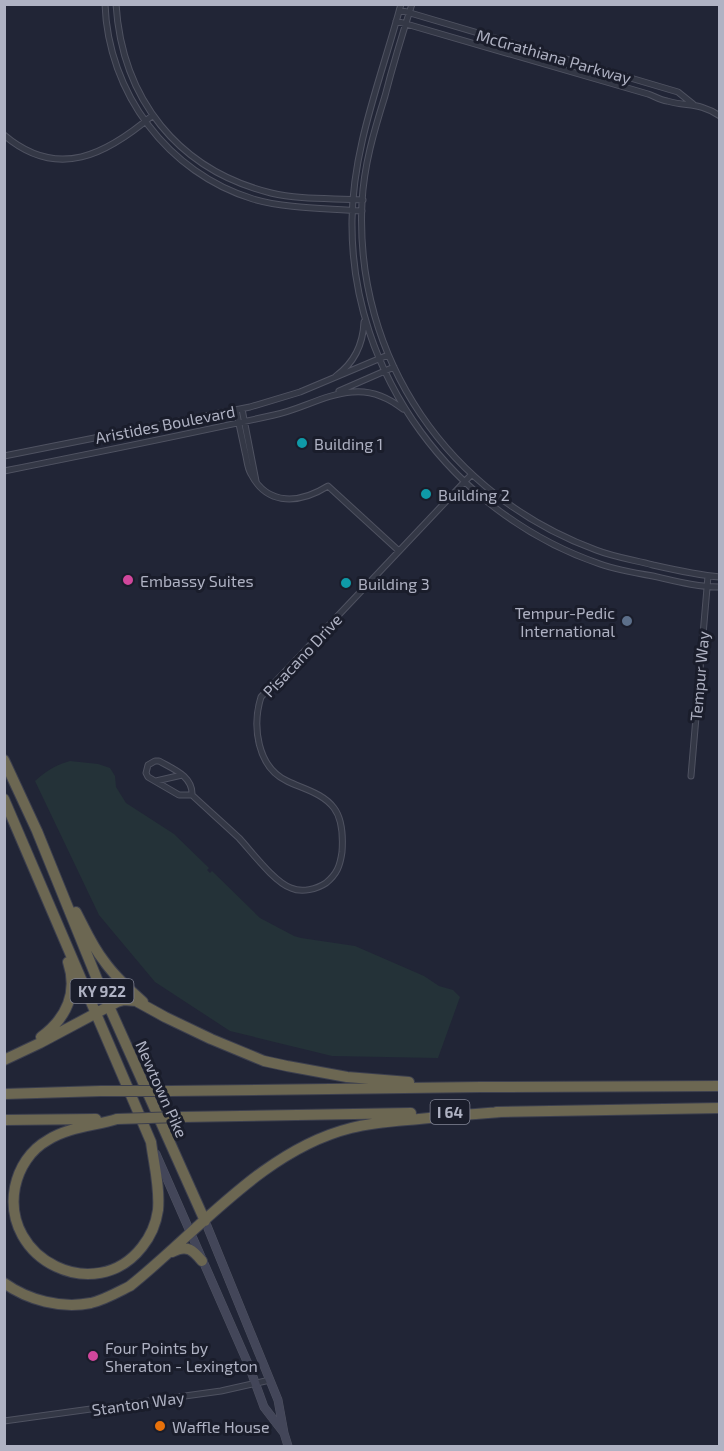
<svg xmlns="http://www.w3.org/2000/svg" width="724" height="1451" viewBox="0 0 724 1451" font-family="'Exo 2',sans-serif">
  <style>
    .green { fill: #243238 }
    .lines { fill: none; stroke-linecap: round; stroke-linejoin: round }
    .street-casing { stroke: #4f5261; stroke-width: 7 }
    .secondary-casing { stroke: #4f5261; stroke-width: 9 }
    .highway-casing { stroke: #3c3f4e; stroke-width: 12 }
    .street { stroke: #343846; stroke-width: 5 }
    .secondary { stroke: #434659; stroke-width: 8 }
    .highway { stroke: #6c6752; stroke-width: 10 }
    .highway-bridge-casing { stroke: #3c3f4e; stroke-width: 12; stroke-linecap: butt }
    .highway-bridge { stroke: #6c6752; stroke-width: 10 }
    .culture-dot { fill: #0f9aa8; stroke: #1a1d2b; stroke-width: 2 }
    .hotel-dot { fill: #d1479c; stroke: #1a1d2b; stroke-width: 2 }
    .service-dot { fill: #5c6f8a; stroke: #1a1d2b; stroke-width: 2 }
    .food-dot { fill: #e8710a; stroke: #1a1d2b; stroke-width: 2 }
    .labels { text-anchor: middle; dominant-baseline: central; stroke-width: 6; stroke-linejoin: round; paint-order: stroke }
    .shield { fill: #1a1d2b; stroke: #828595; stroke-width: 1.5 }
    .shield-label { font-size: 15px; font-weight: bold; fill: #afb2c3 }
    .street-label { font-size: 16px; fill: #afb2c3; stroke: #1a1d2b }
    .poi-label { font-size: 16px; fill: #afb2c3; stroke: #1a1d2b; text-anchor: start }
  </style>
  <rect width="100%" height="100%" fill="#212536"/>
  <path class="green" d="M70,761L98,764L110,768L115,776L116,787L126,803L174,834L209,868L207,870L210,873L212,871L260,918L294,936L301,938L355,946L424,976L439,986L453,990L460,997L438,1058L332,1056L230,1031L155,982L99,915L35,781C46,771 56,765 70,761Z"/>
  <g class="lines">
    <g class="street-casing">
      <path id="street" d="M105,4C108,93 168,173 253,199C288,209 326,208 362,211
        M116,4C122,99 178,170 271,193C300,200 332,198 363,200
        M401,4C382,76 353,145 352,220C350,375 454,514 600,564C617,570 635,573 653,576C675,581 697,587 720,587
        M412,4C402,35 393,65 385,96C374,131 364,165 362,202C354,359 449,496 596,550C614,557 634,560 653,565C675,570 697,575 720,577
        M400,10L678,92L693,104
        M396,21L648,94C654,96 660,100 667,101C688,107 699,102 720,116
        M4,135C58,181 107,154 153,115
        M336,376C354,363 363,344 364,322
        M339,391L394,367
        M242,409L256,481
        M236,410C239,424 242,438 245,452C247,459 247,468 251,474C268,507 301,503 328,486L399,551
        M4,456L250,407L300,392L388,355
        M4,471C94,453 184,435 274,415C300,410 325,394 352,392C371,390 389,398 403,409
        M155,761H159C173,769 193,776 192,795H179L148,777L146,773L148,765Z
        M691,776L708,576
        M156,781L182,775
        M192,795C207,809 223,823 239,838C252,852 274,882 291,888C302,893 317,889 326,883C337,874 340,866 342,852C343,838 343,820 334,808C323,793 303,789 287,781C257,767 252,726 261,697L471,475
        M4,1421L221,1391L270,1380"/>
    </g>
    <g class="secondary-casing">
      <path id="secondary" d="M156,1154L249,1366L264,1407L284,1433
        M205,1221L278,1400L284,1433L288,1446"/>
    </g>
    <g class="highway-casing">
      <path id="highway" d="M4,760L37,831L99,984L205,1221
        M4,799L151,1142C154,1165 160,1187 158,1210C156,1224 150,1237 142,1247C96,1306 1,1260 15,1187C19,1168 30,1150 48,1140C69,1127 94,1126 117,1119
        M76,912C85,929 92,946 104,961C115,977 129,989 143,1002
        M41,1037C67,1018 78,992 68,962
        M4,1060L40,1043L117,1002L124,1000L136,1001L165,1017L211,1039L264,1061L287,1066L347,1077L409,1082
        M169,1091L481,1087L720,1086
        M4,1094L101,1091
        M496,1112L720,1108
        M180,1117L411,1113
        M4,1120L96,1119
        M172,1252C187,1244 193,1250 202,1261
        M4,1283C28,1300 61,1309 91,1303C104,1300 118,1292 130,1286C199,1231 263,1150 351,1128C374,1122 397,1121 419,1119C447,1116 474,1114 501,1112"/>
    </g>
    <use href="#street" class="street"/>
    <use href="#secondary" class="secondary"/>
    <use href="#highway" class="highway"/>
    <g class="highway-bridge-casing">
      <path id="highway-bridge" d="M101,1091H169
        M117,1119L180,1117"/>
    </g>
    <use href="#highway-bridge" class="highway-bridge"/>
  </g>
  <g class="culture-dot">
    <circle cx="302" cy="443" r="6"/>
    <circle cx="426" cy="494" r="6"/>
    <circle cx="346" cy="583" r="6"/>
  </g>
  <g class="hotel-dot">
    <circle cx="128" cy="580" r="6"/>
    <circle cx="93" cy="1356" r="6"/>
  </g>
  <circle class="service-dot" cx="627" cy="621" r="6"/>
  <circle class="food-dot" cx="160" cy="1426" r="6"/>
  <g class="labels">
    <g class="shield">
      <rect x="70.5" y="979" width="63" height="24" rx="4.5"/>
      <rect x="430.5" y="1100" width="39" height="24" rx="4.5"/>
    </g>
    <g class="shield-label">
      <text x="102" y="991">KY 922</text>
      <text x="450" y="1112">I 64</text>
    </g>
    <g class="street-label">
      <text transform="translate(554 56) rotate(16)">McGrathiana Parkway</text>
      <text transform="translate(165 424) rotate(-11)">Aristides Boulevard</text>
      <text transform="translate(302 655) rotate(-47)">Pisacano Drive</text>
      <text transform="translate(699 676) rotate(-85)">Tempur Way</text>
      <text transform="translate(162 1089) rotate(66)">Newtown Pike</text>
      <text transform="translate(138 1403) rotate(-8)">Stanton Way</text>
    </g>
    <g class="poi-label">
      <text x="314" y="443">Building 1</text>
      <text x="438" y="494">Building 2</text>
      <text x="140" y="580">Embassy Suites</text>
      <text x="358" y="583">Building 3</text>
      <text x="615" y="612" text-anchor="end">Tempur-Pedic<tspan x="615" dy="18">International</tspan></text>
      <text x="105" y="1347">Four Points by<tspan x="105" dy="18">Sheraton - Lexington</tspan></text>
      <text x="172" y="1426">Waffle House</text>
    </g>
  </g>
  <rect width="724" height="1451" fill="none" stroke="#afb2c3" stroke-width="12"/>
</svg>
